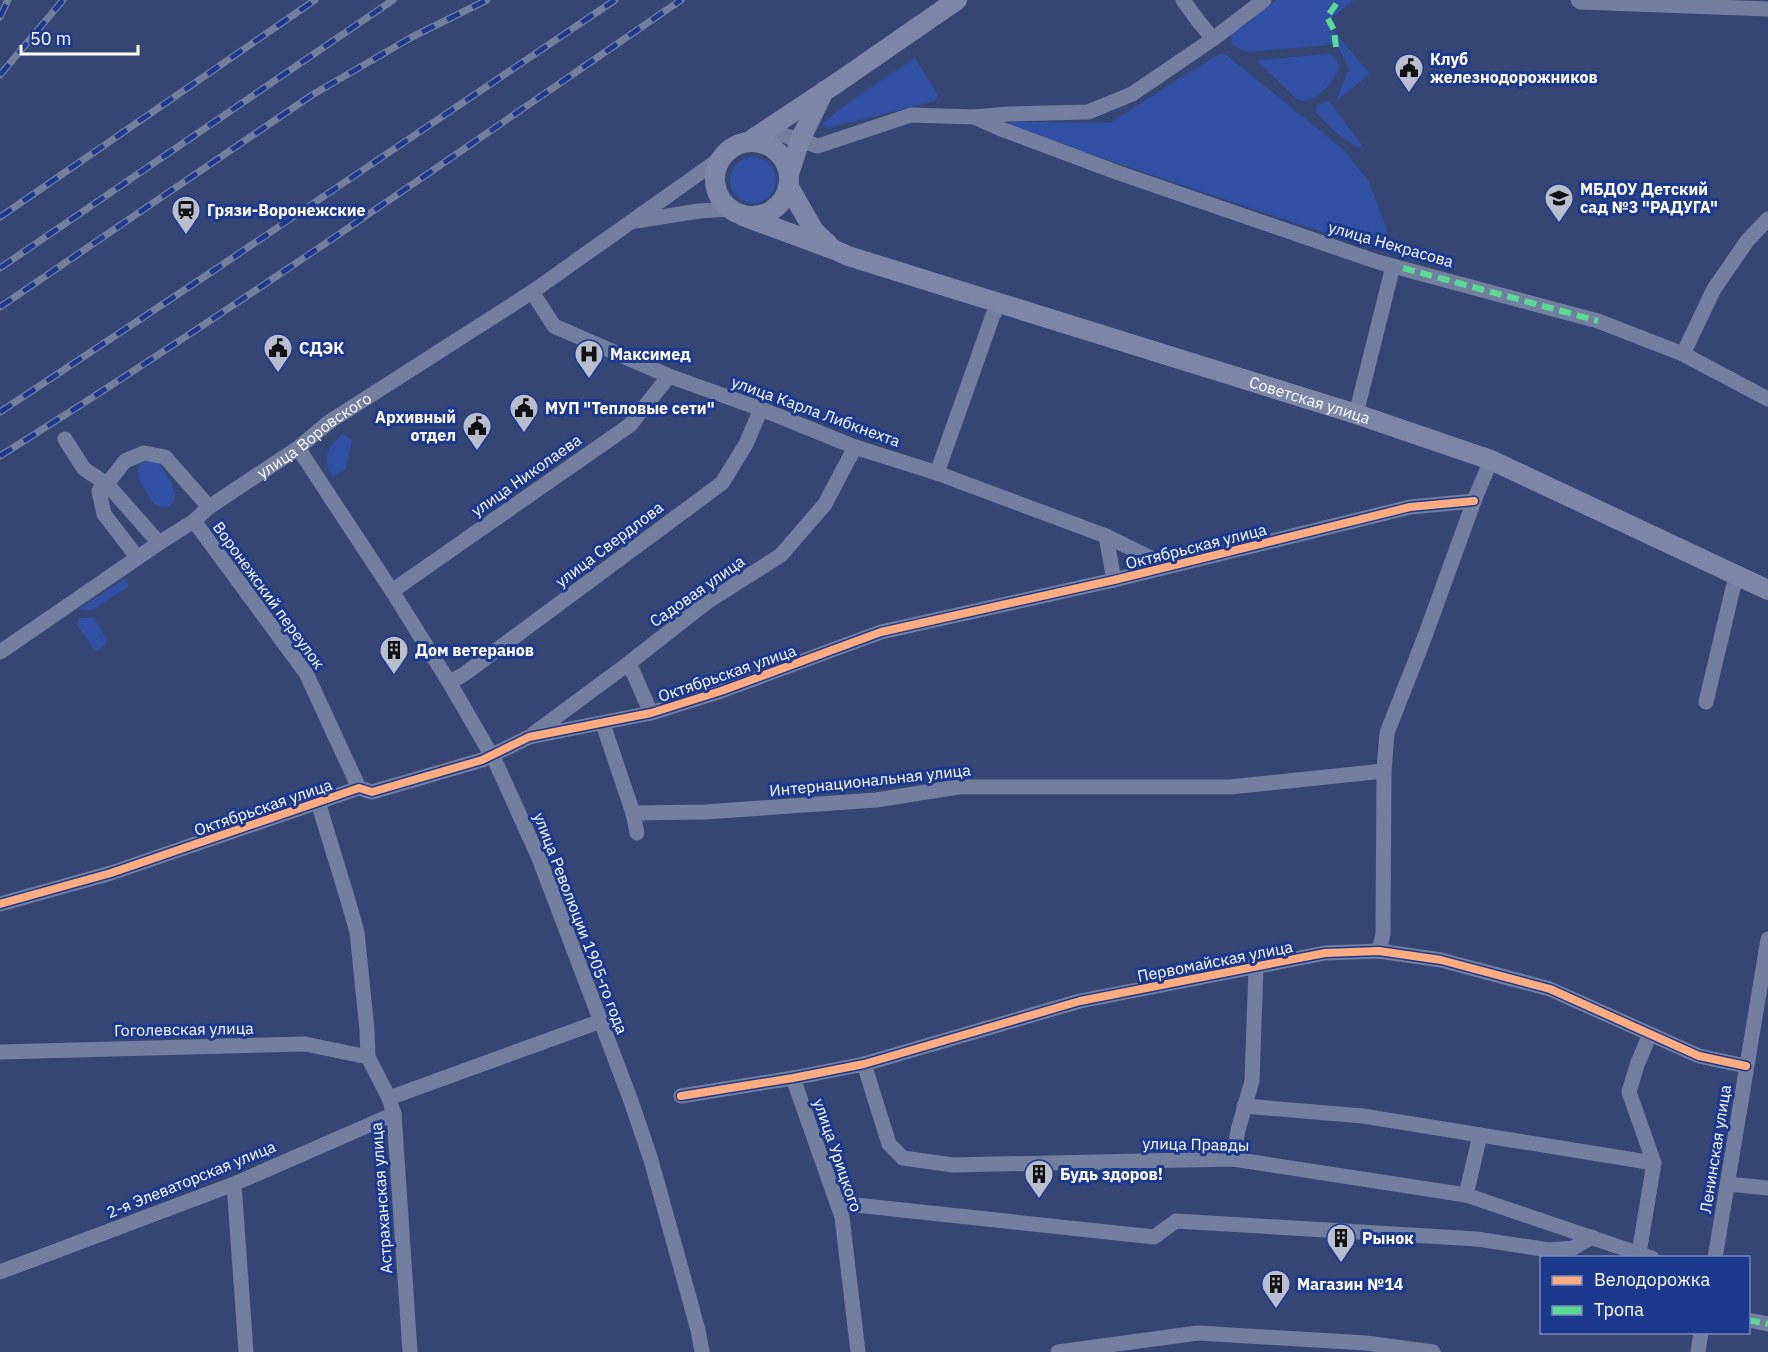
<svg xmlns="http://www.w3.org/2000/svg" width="1768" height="1352" viewBox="0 0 1768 1352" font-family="'IBM Plex Sans',sans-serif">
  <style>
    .green { fill: #3150a4 }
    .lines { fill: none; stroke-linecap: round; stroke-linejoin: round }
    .minor { stroke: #727f9f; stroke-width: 15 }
    .major { stroke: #7c87a7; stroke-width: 20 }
    .rail-casing { stroke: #727f9f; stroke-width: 7 }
    .rail { stroke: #1d398d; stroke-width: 4.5; stroke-dasharray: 14; stroke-linecap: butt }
    .quiet { stroke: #5adb95; stroke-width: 6; stroke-dasharray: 12 6; stroke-linecap: butt }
    .cycleway-casing { stroke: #1d398d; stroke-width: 11 }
    .cycleway { stroke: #ffac80; stroke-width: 8 }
    .labels { text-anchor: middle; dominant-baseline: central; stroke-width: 6; stroke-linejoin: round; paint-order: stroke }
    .poi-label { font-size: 16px; font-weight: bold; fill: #fff; stroke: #1d398d; text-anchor: start }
    .street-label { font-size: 16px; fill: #fff; stroke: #1d398d }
  </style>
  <rect width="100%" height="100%" fill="#364674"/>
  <path class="green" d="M1277,0H1354L1326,22L1370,74L1336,101L1349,69L1337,44L1247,52L1232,45L1231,34Z
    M1219,54L1226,55L1344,150L1369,182L1387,230L1389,240L1385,247H1377L1316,230L1013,128L1010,126V123L1012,122L1109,123Z
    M1329,54L1333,56L1340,66C1334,82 1316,104 1298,100L1258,62L1259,60Z
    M915,58L938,95L935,101L827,128L823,123L852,100Z
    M1329,101L1362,145L1359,147H1356L1338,134L1316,112L1317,105Z
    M730 180a23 23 0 1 1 46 0a23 23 0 1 1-46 0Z
    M343,434L352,440L346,469L332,477C322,458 327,446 343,434Z
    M146,461L157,462L159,464C165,473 185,497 169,506C164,508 159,507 155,504C151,502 149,496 147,493C140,482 131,468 146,461Z
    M125,579L129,586L90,611L79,609Z
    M79,618H94L107,639L106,644L96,652L77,625Z"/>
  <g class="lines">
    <g class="minor">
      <path d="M1183,0L1199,22L1213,39"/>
      <path d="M1578,0L1580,2L1768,9"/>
      <path d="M974,117L1008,114L1088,112L1132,94L1213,39L1264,0"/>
      <path d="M767,130L818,146L911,115L974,117L1001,129L1116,172L1378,262L1598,321L1683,354L1768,399"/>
      <path d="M636,221L699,211L729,209"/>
      <path d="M532,292L554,326L669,376L761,409L855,447L937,473L1106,536"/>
      <path d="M1683,354L1714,289L1747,241L1768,219"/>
      <path d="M1356,414L1393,266"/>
      <path d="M65,439L84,469L107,484L99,491L104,514L137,557"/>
      <path d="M298,448L392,591L449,682L496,763L539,858L631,1101L651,1160L698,1330L702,1352"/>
      <path d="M937,473L993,315L1000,304"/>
      <path d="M194,521L306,673L359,788"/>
      <path d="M159,543L107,484L125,461L144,453L165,457L209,507"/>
      <path d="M1114,580L1106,536L1167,566"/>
      <path d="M392,591L630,425L669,376"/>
      <path id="s1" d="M0,652L159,543L194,521L209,507L298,448L329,422L532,292L721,158"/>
      <path d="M629,663L651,713"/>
      <path d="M449,682L463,675L722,483L746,444L761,409"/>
      <path d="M1706,702L1733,588L1738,576"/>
      <path d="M603,724L633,813L705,812L876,800L958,787H1230L1384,771"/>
      <path d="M533,734L629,663L707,602L781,555L825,504L855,447"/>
      <path d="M318,802L347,897L357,932L367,1030L368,1057L389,1098L394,1114L410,1352"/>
      <path d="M633,813L637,833"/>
      <path d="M0,904L111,873L359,788L372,792L482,760L529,737L651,713L721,691L881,632L1114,580L1410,507L1474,501"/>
      <path d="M1379,951L1383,934L1384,771L1387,733L1425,636L1474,501L1491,460"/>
      <path d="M0,1052L305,1044L368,1057"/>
      <path d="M864,1064L889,1144L903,1158L953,1165L1233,1159L1466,1195L1652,1258"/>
      <path d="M793,1078L842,1217L858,1352"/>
      <path d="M681,1096L793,1078L864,1064L1080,1001L1325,953L1379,951L1441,960L1550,989L1699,1056L1746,1066"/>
      <path d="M389,1098L601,1021"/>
      <path d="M1244,1106L1363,1116L1654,1163L1629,1092L1637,1065L1650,1034"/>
      <path d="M1233,1159L1238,1130L1252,1081L1256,967"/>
      <path d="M234,1184L246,1352"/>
      <path d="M1728,1184L1768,1188"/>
      <path d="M1466,1195L1480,1135"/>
      <path d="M837,1203L1154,1237L1176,1221L1477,1239L1549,1250L1573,1248L1592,1237"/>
      <path d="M1639,1253L1654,1163"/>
      <path d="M1715,1258L1768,939"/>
      <path d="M0,1272L234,1184L394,1114"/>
      <path d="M1748,1320L1768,1324"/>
      <path d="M1058,1352L1198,1333L1366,1343L1433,1352"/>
      <path d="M1698,1352L1701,1332"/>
    </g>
    <g class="major">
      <circle cx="752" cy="179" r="37"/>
      <path d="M748,142L834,85L957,0"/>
      <path d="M789,174L800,140L824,91"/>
      <path d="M789,187L814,231L828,244"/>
      <path id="s2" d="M743,216L835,250L848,256L1356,414L1491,460L1768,590"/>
    </g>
    <g class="rail-casing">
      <path id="rail" d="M0,17L8,0
        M0,75L63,0
        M0,217L315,0
        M0,268L393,0
        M0,307L312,95L412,37L487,0
        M0,412L213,271L615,0
        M0,456C232,311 456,154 681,0"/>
    </g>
    <use href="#rail" class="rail"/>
    <path class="quiet" d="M1336,47L1334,30L1327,17L1339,0
      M1403,268L1598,321
      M1748,1320L1768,1324"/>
    <g class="cycleway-casing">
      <path id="cycleway" d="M0,904L111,873L359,788L372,792L482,760L529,737L651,713L721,691L881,632L1114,580L1410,507L1474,501
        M681,1096L793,1078L864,1064L1080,1001L1325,953L1379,951L1441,960L1550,989L1699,1056L1746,1066"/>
    </g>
    <use href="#cycleway" class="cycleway"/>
  </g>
  <defs>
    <g id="civic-pin" transform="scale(1.5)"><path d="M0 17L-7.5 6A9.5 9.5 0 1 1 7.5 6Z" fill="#b9bece" stroke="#1d398d"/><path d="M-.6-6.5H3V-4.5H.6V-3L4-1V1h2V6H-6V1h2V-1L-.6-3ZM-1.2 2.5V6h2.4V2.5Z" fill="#111"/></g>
    <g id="school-pin" transform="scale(1.5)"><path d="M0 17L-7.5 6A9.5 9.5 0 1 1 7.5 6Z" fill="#b9bece" stroke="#1d398d"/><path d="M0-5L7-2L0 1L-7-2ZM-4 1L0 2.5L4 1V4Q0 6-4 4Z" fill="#111"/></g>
    <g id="station-pin" transform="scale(1.5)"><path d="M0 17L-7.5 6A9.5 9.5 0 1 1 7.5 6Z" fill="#b9bece" stroke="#1d398d"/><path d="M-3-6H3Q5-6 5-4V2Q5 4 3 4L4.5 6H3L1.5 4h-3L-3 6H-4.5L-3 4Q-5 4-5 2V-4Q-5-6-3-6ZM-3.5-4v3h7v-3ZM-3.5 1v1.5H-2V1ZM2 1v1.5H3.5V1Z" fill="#111"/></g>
    <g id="hospital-pin" transform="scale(1.5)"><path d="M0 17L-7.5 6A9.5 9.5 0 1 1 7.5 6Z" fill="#b9bece" stroke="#1d398d"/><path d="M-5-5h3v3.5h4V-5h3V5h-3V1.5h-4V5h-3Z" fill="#111"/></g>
    <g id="building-pin" transform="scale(1.5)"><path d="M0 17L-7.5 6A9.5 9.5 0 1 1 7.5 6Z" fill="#b9bece" stroke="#1d398d"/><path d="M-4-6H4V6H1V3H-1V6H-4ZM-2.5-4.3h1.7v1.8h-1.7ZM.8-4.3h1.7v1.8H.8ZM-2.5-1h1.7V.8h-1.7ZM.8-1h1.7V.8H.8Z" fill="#111"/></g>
  </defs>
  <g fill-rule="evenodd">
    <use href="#civic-pin" x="1409" y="68"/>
    <use href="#school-pin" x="1559" y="198"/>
    <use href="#station-pin" x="186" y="210"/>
    <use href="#civic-pin" x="278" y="348"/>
    <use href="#hospital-pin" x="589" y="354"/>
    <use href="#civic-pin" x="524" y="408"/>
    <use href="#civic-pin" x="477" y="426"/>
    <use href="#building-pin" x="394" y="650"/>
    <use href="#building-pin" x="1039" y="1174"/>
    <use href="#building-pin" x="1341" y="1238"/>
    <use href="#building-pin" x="1276" y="1284"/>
  </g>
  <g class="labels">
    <g class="poi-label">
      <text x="1430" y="59">Клуб<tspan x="1430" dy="18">железнодорожников</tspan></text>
      <text x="1580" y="189">МБДОУ Детский<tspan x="1580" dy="18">сад №3 "РАДУГА"</tspan></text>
      <text x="207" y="210">Грязи-Воронежские</text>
      <text x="299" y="348">СДЭК</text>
      <text x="610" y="354">Максимед</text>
      <text x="545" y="408">МУП "Тепловые сети"</text>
      <text x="456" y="417" text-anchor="end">Архивный<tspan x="456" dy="18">отдел</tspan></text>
      <text x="415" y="650">Дом ветеранов</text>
      <text x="1060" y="1174">Будь здоров!</text>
      <text x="1362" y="1238">Рынок</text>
      <text x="1297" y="1284">Магазин №14</text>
    </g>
    <g class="street-label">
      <text transform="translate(1391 244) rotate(16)">улица Некрасова</text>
      <text stroke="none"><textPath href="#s2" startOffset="596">Советская улица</textPath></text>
      <text transform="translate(816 411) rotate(20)">улица Карла Либкнехта</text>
      <text stroke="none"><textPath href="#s1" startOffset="382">улица Воровского</textPath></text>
      <text transform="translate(526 475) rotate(-35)">улица Николаева</text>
      <text transform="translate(609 544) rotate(-37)">улица Свердлова</text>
      <text transform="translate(1196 546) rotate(-14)">Октябрьская улица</text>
      <text transform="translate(697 591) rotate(-35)">Садовая улица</text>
      <text transform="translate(269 595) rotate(54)">Воронежский переулок</text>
      <text transform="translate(727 673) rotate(-19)">Октябрьская улица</text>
      <text transform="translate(870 780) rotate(-6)">Интернациональная улица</text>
      <text transform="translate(263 807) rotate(-19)">Октябрьская улица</text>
      <text transform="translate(581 923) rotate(69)">улица Революции 1905-го года</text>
      <text transform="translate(1215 961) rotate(-11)">Первомайская улица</text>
      <text transform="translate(184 1029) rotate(-1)">Гоголевская улица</text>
      <text transform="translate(1196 1144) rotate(1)">улица Правды</text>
      <text transform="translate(1715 1149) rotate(-81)">Ленинская улица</text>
      <text transform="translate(838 1155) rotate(71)">улица Урицкого</text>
      <text transform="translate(191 1179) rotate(-22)">2-я Элеваторская улица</text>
      <text transform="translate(381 1198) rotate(-94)">Астраханская улица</text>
    </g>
  </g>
  <rect x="1540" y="1256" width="210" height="78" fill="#1d398d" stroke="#7788bb" stroke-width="1.5"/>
  <rect x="1552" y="1276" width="30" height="9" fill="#ffac80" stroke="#7788bb" stroke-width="1.5"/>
  <text x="1594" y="1286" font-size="18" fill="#ffffff">Велодорожка</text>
  <rect x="1552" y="1306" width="30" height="9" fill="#5adb95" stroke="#7788bb" stroke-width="1.5"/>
  <text x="1594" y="1316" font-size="18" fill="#ffffff">Тропа</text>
  <path d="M21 45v9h117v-9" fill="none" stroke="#ffffff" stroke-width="3"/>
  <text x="30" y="45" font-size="18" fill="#ffffff" stroke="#1d398d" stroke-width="4.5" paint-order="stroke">50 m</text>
</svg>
